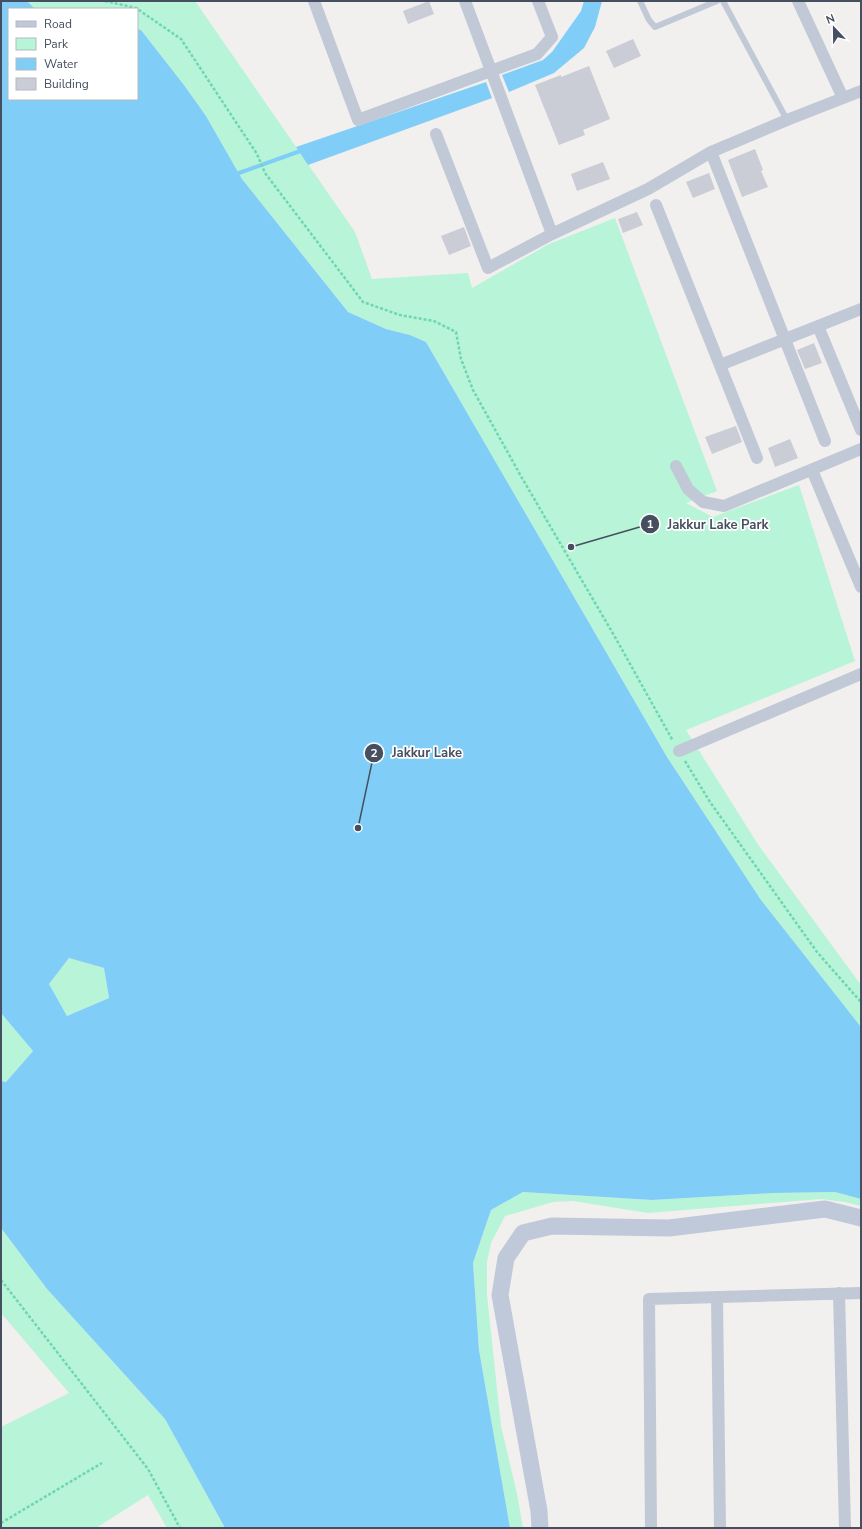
<svg xmlns="http://www.w3.org/2000/svg" width="862" height="1529" viewBox="0 0 862 1529" font-family="'Nunito Sans',sans-serif">
  <style>
    .green { fill: #b8f4d7 }
    .water { fill: #80cef7; fill-rule: evenodd }
    .lines { fill: none; stroke-linecap: round; stroke-linejoin: round }
    .stream { stroke: #80cef7; stroke-width: 4 }
    .building { fill: #cacdd5 }
    .path { stroke: #6cd7b0; stroke-width: 2.5; stroke-dasharray: 3 2; stroke-linecap: butt }
    .lane { stroke: #c1c9d6; stroke-width: 6 }
    .street { stroke: #c1c9d6; stroke-width: 12 }
    .secondary { stroke: #bfc9da; stroke-width: 17 }
    .leader { fill: none; stroke: #454f5f; stroke-width: 1.5 }
    .callout-dot { fill: #454f5f; stroke: #fff; stroke-width: 1.5 }
    .mark-label { font-size: 12px; text-anchor: middle; font-weight: bold; fill: #fff }
    .callout-label { font-size: 13px; text-anchor: middle; font-weight: bold; fill: #454f5f; stroke: #fff; stroke-width: 3.5; stroke-linejoin: round; paint-order: stroke }
  </style>
  <rect width="100%" height="100%" fill="#f2efef"/>
  <path class="green" d="M27,1H195L355,232L372,279L468,273L472,288L549,244L615,218L717,491L686,503L713,517L799,485L855,661L686,730L759,846L861,985V1027L761,900L667,757L426,342L410,335L386,329L348,312L242,179L206,116L184,85L141,30L137,29V9H35Z
    M69,958L104,968L109,998L67,1016L49,984Z
    M1,1013L33,1051L6,1082L1,1081Z
    M523,1192L652,1200L773,1193L835,1192L861,1199V1206L845,1202L821,1199L648,1213L573,1201L553,1202L505,1216L491,1243L487,1262V1295L501,1426L517,1494L523,1528H510L479,1350L473,1263L491,1210Z
    M1,1228L47,1289L165,1419L225,1528H167L148,1495L96,1528H1V1427L69,1393L1,1313Z"/>
  <path class="water" d="M1,1H27L35,9H9V99H137V29L141,30L184,85L206,116L242,179L348,312L386,329L410,335L426,342L667,757L761,900L861,1027V1199L835,1192L773,1193L652,1200L523,1192L491,1210L473,1263L479,1350L510,1528H225L165,1419L47,1289L1,1228V1081L6,1082L33,1051L1,1013ZM69,958L104,968L109,998L67,1016L49,984Z
    M584,1H602L595,27L584,48L554,73L509,92L502,75L543,60L552,52L581,11Z
    M486,82L492,98L308,165L296,147Z"/>
  <g class="lines">
    <path class="stream" d="M239,173L303,150"/>
  </g>
  <path class="building" d="M429,1L434,14L408,24L403,11Z
    M633,39L641,56L614,68L606,51Z
    M589,66L610,119L583,130L585,135L559,145L535,85L561,75V77Z
    M755,149L763,170L761,171L768,187L742,197L728,160Z
    M603,162L610,179L577,191L571,174Z
    M709,173L715,189L693,198L686,182Z
    M637,212L643,225L623,233L618,219Z
    M464,227L471,246L449,255L441,236Z
    M814,343L822,363L805,369L797,350Z
    M736,426L742,442L712,454L705,437Z
    M790,439L798,458L775,467L768,448Z"/>
  <g class="lines">
    <path class="path" d="M105,1L136,8L181,39L257,154L265,173L363,302L400,315L434,321L456,332L461,359L473,390L522,478L615,637L673,741
      M685,761L710,802L817,952L861,1002
      M1,1280L148,1469L180,1528
      M1,1523L102,1463"/>
    <path class="lane" d="M640,1L649,20L655,27L717,1
      M723,1L787,120"/>
    <path class="street" d="M314,1L358,120L537,54L552,37L538,1
      M465,1L552,234
      M798,1L843,98
      M436,134L488,268L552,234L648,189L711,152L787,120L861,91
      M711,152L825,441
      M656,205L757,458
      M818,326L861,430
      M720,365L861,309
      M676,466L688,489L703,502L724,506L861,449
      M812,470L861,587
      M679,751L861,674
      M839,1293L845,1528
      M717,1298L720,1528
      M651,1528L649,1299L861,1293"/>
    <path class="secondary" d="M540,1528L539,1511L500,1295L506,1258L523,1233L552,1226L669,1228L825,1209L861,1218"/>
  </g>
  <path class="leader" d="M571 547L650 524M358 828L374 753"/>
  <g class="callout-dot">
    <circle cx="571" cy="547" r="4"/>
    <circle cx="358" cy="828" r="4"/>
    <circle cx="650" cy="524" r="10"/>
    <circle cx="374" cy="753" r="10"/>
  </g>
  <g class="mark-label">
    <text x="650" y="528">1</text>
    <text x="374" y="757">2</text>
  </g>
  <g class="callout-label">
    <text x="718" y="529">Jakkur Lake Park</text>
    <text x="427" y="757">Jakkur Lake</text>
  </g>
  <rect width="862" height="1529" fill="none" stroke="#454f5f" stroke-width="4"/>
  <rect x="8" y="8" width="130" height="92" fill="#ffffff" stroke="#b5b9bf"/>
  <rect x="16" y="21" width="20" height="6" fill="#bfc9da" stroke="#b5b9bf"/>
  <text x="44" y="28" font-size="12" fill="#454f5f">Road</text>
  <rect x="16" y="38" width="20" height="12" fill="#b8f4d7" stroke="#b5b9bf"/>
  <text x="44" y="48" font-size="12" fill="#454f5f">Park</text>
  <rect x="16" y="58" width="20" height="12" fill="#80cef7" stroke="#b5b9bf"/>
  <text x="44" y="68" font-size="12" fill="#454f5f">Water</text>
  <rect x="16" y="78" width="20" height="12" fill="#cacdd5" stroke="#b5b9bf"/>
  <text x="44" y="88" font-size="12" fill="#454f5f">Building</text>
  <g transform="translate(834 28) rotate(338)" stroke="#ffffff" stroke-width="3" paint-order="stroke">
  <path d="M0-3L7 15L0 10L-7 15Z" fill="#454f5f"/>
  <text y="-6" font-size="11" font-weight="bold" text-anchor="middle" fill="#454f5f">N</text>
  </g>
</svg>
